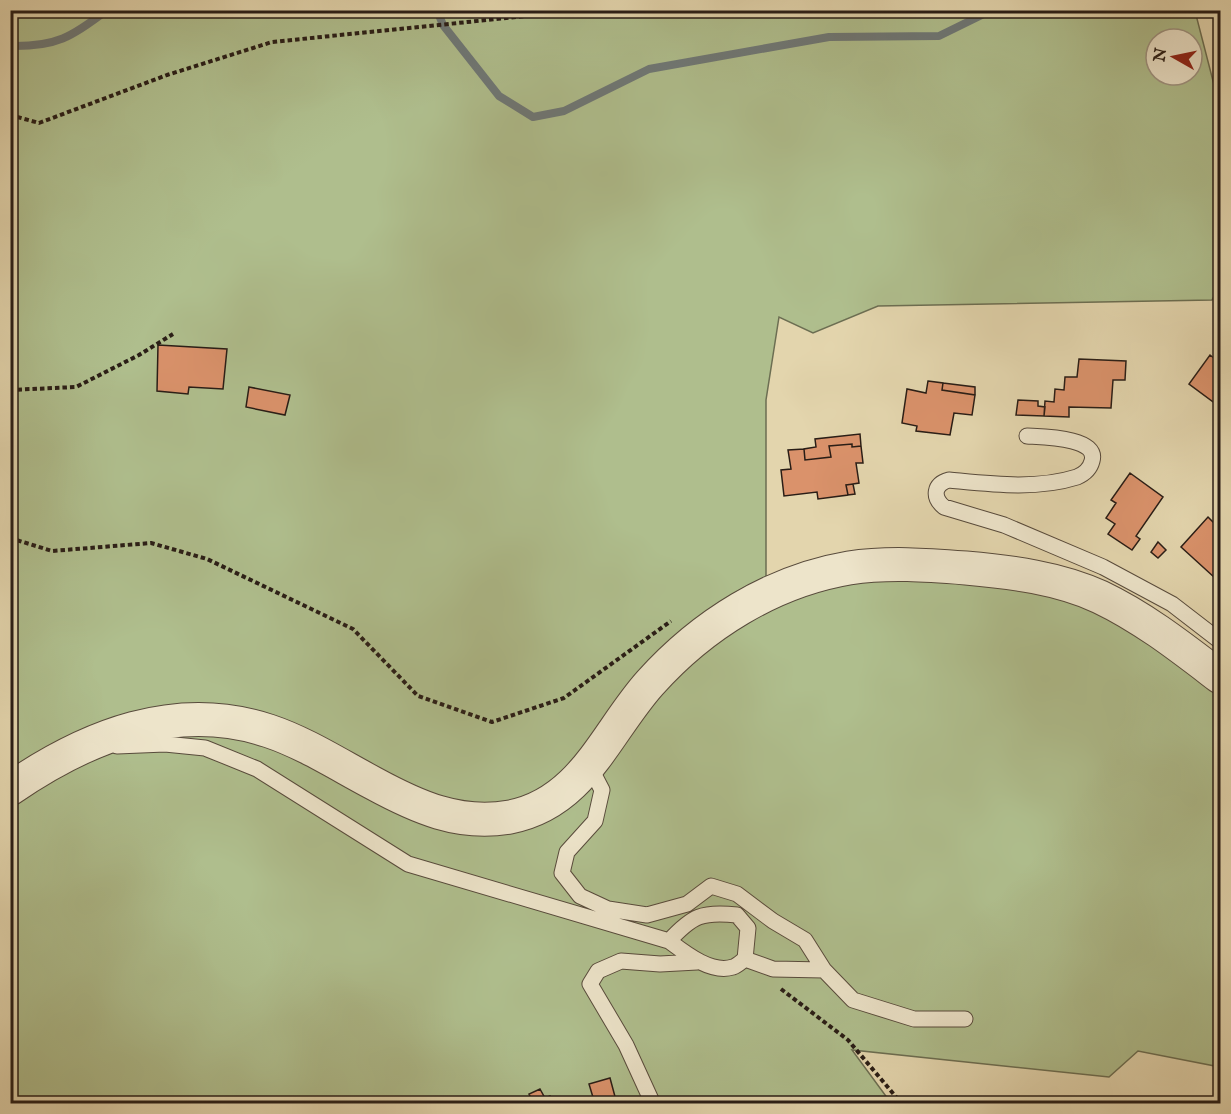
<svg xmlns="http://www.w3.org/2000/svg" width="1231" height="1114" viewBox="0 0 1231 1114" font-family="'IM FELL English',serif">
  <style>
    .green { fill: #afbe8d; stroke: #6c6e52; stroke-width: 1.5; fill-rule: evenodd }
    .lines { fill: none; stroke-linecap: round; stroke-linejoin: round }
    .stream { stroke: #6e7877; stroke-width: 8 }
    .building { fill: #da926b; stroke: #291d16; stroke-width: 1.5 }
    .service-casing { stroke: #584b3c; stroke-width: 17 }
    .tertiary-casing { stroke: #584b3c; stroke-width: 35 }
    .path { stroke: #291d16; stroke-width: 4; stroke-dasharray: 4.5 3; stroke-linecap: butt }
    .service { stroke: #ede4ca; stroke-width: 15 }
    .tertiary { stroke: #ede4ca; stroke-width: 33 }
  </style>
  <rect width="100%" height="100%" fill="#e3d5ad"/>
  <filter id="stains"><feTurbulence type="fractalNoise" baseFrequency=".00333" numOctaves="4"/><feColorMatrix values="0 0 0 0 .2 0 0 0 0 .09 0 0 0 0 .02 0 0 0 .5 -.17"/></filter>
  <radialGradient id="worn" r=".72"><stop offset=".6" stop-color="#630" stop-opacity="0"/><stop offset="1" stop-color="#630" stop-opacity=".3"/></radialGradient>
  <path class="green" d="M10,11H1195L1220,108V285L1212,300L878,306L813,333L779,317L766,400V601L827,579L1013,581L1096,604L1220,688V1067L1138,1051L1109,1077L852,1050L891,1103H11ZM1156,39H1192V75H1156Z"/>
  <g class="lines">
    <path class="stream" d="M437,10L443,25L499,96L533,117L564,111L649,69L829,37L939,36L992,10
      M10,46C56,47 72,37 107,10"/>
  </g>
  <path class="building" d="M158,345L227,349L223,389L189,387L188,394L157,391Z
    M1210,355L1220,363V407L1189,384Z
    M1079,359L1126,361L1125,380H1113L1111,408L1069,407V417L1044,416L1045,401L1054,402L1055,389L1064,390L1065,377H1077Z
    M928,381L943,383L942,390L975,395L972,415L954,413L950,435L916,431L917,426L902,423L907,389L926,393Z
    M943,383L975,387V395L942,390Z
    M249,387L290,395L285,415L246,407Z
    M1018,400L1038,401V406L1045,407L1044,416L1016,415Z
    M860,434L861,446L852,447V444L829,446L831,457L805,460L804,449L816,447L815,439Z
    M852,444V447L861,446L863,463H856L859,483L846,485L848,495L818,499L817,492L784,496L781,470L791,469L788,450L804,449L805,460L831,457L829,446Z
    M1130,473L1163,497L1136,536L1140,539L1132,550L1108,534L1115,524L1106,518L1116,503L1111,500Z
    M853,484L855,494L848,495L846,485Z
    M1208,517L1220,529V572L1215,578L1181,547Z
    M1158,542L1166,550L1158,558L1151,552Z
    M610,1078L617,1104H595L589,1084Z
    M540,1089L545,1098L550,1096L553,1104H534L529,1094Z"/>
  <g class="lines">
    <g class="service-casing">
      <path id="service" d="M1027,436C1042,437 1099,437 1092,461C1090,469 1084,474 1077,477C1036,490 991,484 949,480C934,484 932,497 944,507L1004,525L1103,567L1172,604L1220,641
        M117,746L165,744L205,748L257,769L408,864L669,941C685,953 711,974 733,967C737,966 742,961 745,959L748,928L737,915C702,911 692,916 669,941
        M590,767L602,790L595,821L567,852L562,873L580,896L608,909L647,915L687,904L711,886L737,894L773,921L805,940L824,970L853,1000L914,1019H965
        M745,959L773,969L824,970
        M653,1104L626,1045L590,984L598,971L621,961L660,964L697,962"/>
    </g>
    <g class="tertiary-casing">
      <path id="tertiary" d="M10,789C87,736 176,700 269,731C305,743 339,765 373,783C417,807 459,826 510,817C583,803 606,732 650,683C702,625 772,581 849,568C888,562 927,565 966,568C1011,572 1059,578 1100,597C1144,618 1182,648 1220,677"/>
    </g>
    <path class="path" d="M10,115L39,123L167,75L272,42L585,10
      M10,390L76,387L139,355L173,334
      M10,538L52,551L151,543L207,559L353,629L418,696L492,722L564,698L671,621
      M781,989L848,1040L902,1104"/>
    <use href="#service" class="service"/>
    <use href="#tertiary" class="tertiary"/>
  </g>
  <rect width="1231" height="1114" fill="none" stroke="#e3d5ad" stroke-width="36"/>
  <rect x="12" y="12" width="1207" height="1090" fill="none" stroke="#291d16" stroke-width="3"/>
  <rect x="18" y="18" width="1195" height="1078" fill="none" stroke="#291d16" stroke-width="1.5"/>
  <g transform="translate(1174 57) rotate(279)"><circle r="28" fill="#ede4ca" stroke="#9f9482" stroke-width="1.5"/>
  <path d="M0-4.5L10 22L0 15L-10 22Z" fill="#8f2418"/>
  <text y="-9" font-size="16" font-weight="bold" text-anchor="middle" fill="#291d16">N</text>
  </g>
  <rect width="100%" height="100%" filter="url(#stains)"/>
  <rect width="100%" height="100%" fill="url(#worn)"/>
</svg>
